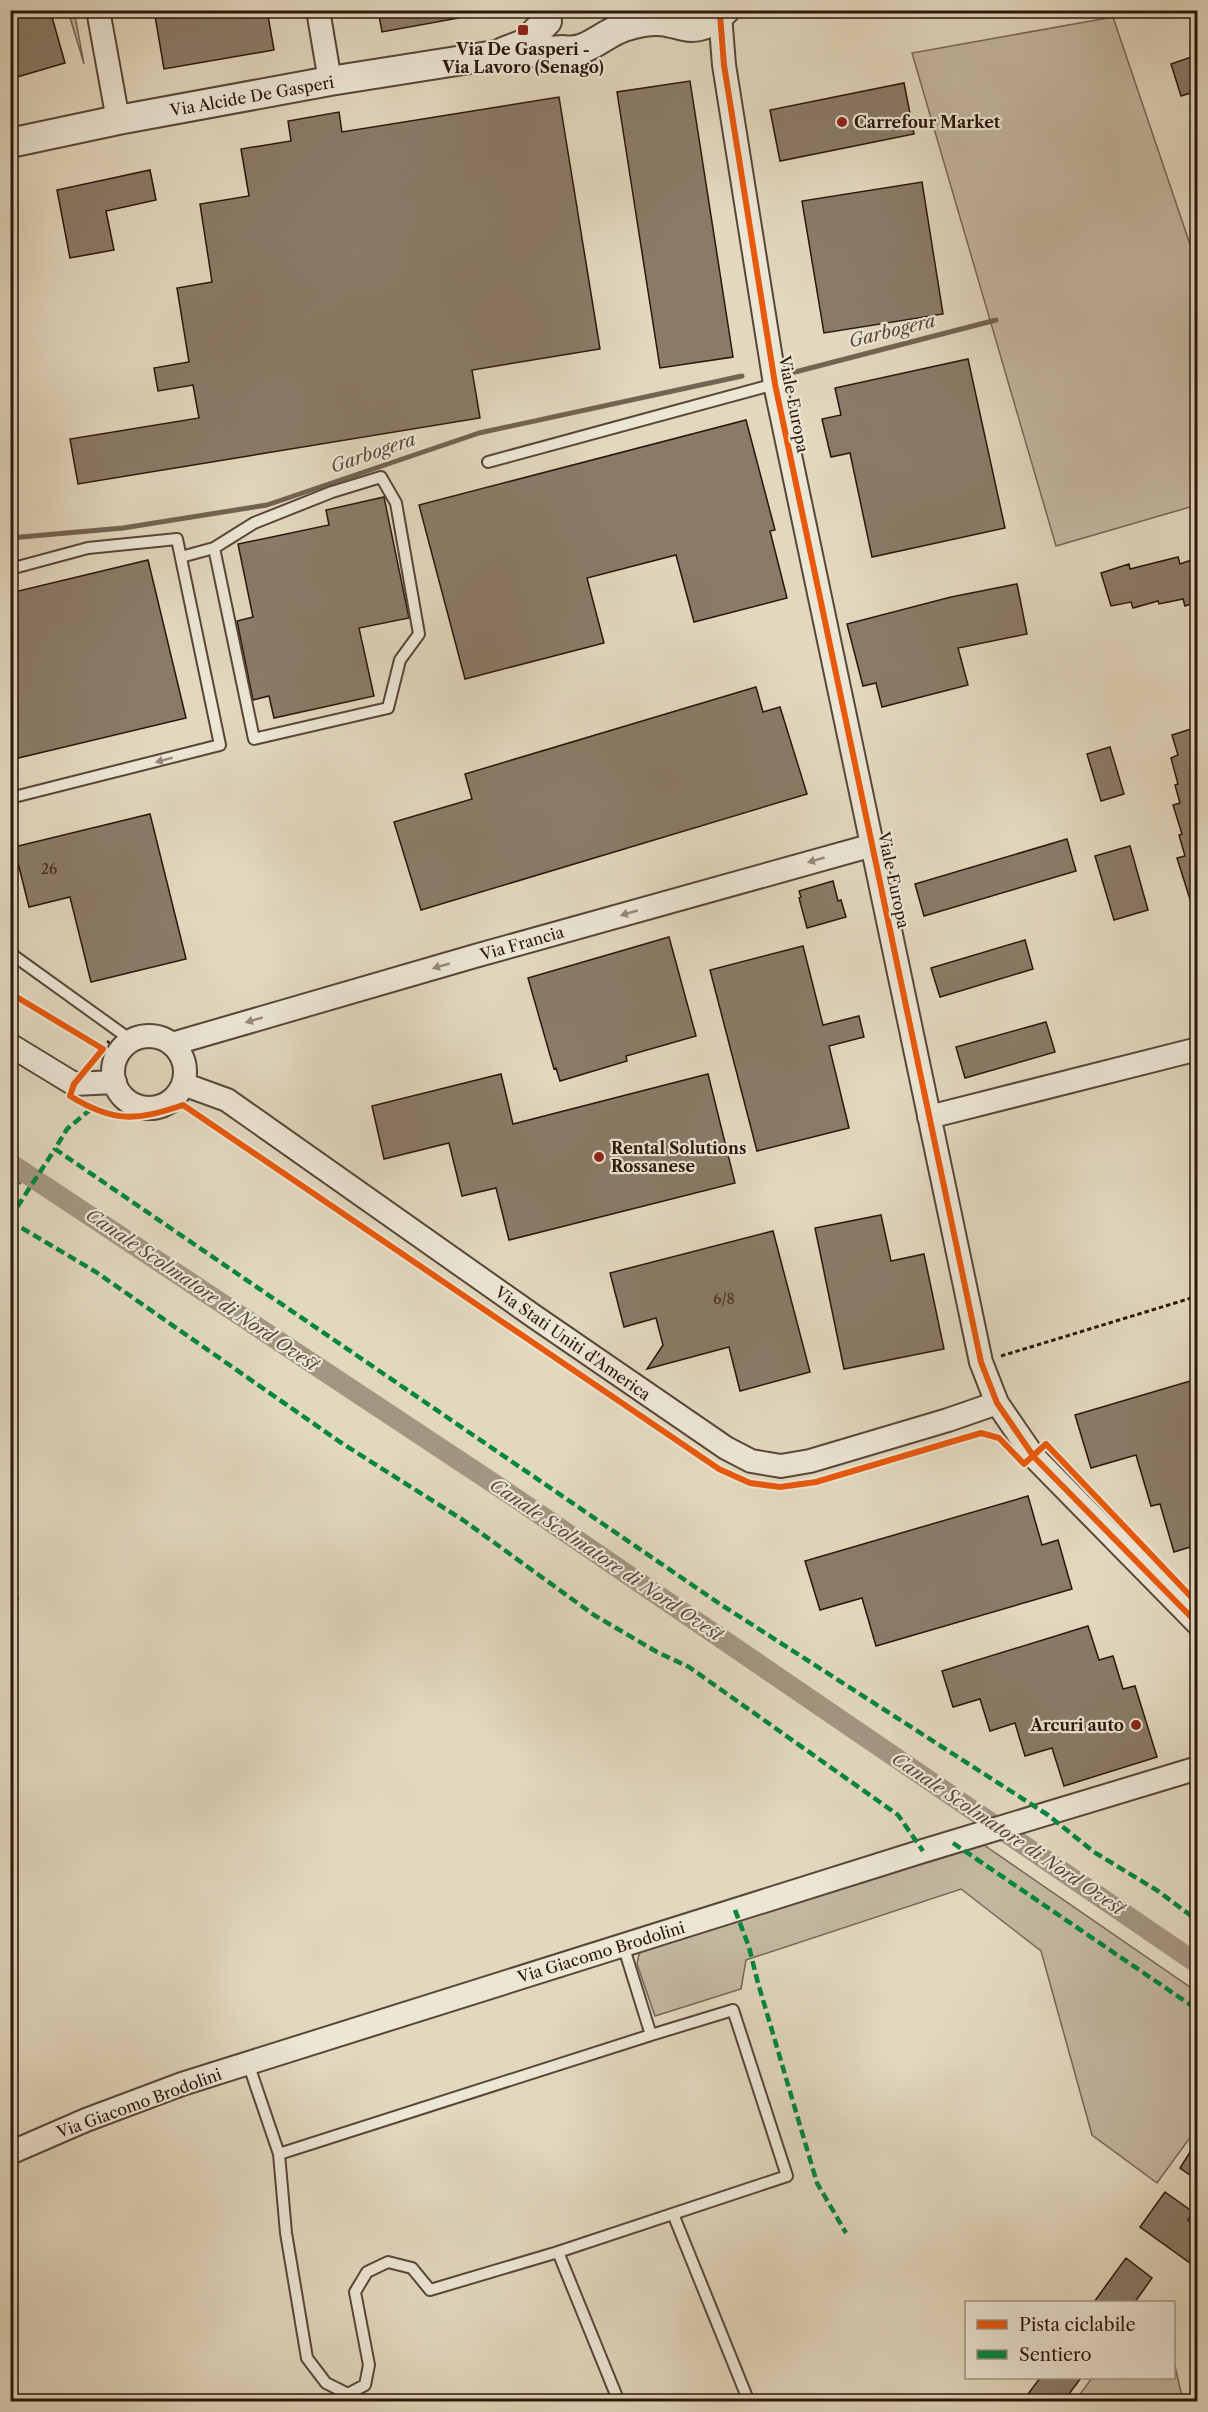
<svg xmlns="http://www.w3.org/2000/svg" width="1208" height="2412" viewBox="0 0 1208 2412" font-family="'Libre Caslon Text',serif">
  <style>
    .green { fill: #c3b7a0; stroke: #766656; stroke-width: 1.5 }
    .water { fill: #a39681; stroke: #736352; stroke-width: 1.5 }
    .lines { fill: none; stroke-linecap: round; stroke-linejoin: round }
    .stream { stroke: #736352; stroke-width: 5 }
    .canal { stroke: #a39681; stroke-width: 20 }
    .building { fill: #8a7b68; stroke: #2a160b; stroke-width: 1.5 }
    .service-casing { stroke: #584638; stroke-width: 14 }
    .minor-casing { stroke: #584638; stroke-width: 26 }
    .tertiary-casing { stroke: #584638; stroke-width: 32 }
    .path { stroke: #2a160b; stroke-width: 3; stroke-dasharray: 4.5 3; stroke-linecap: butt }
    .service { stroke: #ece6d5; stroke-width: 10 }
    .minor { stroke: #ece6d5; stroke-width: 22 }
    .tertiary { stroke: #ece6d5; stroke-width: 28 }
    .quiet { stroke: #00873e; stroke-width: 4.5; stroke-dasharray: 9 4.5; stroke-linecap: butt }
    .cycleway-casing { stroke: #ece6d5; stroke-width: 10 }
    .cycleway { stroke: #e8590c; stroke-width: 6 }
    .oneway { fill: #95887a }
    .poi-dot { fill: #8f2418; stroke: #ece6d5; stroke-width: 2 }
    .labels { text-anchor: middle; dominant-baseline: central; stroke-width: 4.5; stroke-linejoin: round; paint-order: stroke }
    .number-label { font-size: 14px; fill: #422f22 }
    .poi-label { font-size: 16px; font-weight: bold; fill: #2a160b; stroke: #ece6d5; text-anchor: start }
    .street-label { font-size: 16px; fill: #2a160b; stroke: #ece6d5 }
    .water-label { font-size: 18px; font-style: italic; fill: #5a493a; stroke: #ece6d5 }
  </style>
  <rect width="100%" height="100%" fill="#e2d8be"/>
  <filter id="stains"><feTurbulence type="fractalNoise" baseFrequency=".00333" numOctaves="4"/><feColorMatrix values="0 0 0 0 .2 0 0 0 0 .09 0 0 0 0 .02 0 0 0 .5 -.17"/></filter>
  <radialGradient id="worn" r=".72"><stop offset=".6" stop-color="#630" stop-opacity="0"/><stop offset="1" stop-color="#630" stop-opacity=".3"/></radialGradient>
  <path class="green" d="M68,11H74L84,64Z
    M1113,17L1197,265V505L1056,546L912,53Z
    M984,1845L1197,1992V2128L1157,2183L1092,2135L1041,1951L961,1889L746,1960L741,1989L655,2016L637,1964L639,1954L644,1950Z
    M1174,2362L1183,2401H1075L1092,2378H1174Z"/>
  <path class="water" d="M10,1153L31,1167L20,1184L11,1177Z"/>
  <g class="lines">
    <path class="stream" d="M795,372L996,320
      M10,538L123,528L267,505L479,433L742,376"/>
    <path class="canal" d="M10,1163L514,1497L1198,1964"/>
  </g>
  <path class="building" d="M10,10H50L65,63L17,77L10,54Z
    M154,10H267L274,50L164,69Z
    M378,10H458L459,18L382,32Z
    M1197,55V91L1181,96L1171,64Z
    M690,81L733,357L660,368L617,92Z
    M904,83L914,134L780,161L770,110Z
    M559,97L600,349L472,370L480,418L78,484L70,439L199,418L193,385L158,391L154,368L189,362L177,288L212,282L200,204L249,196L241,149L291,141L288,121L339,112L342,132Z
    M150,170L156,200L106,211L114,250L70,258L57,190Z
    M922,182L943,314L824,333L802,201Z
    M968,359L1005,528L872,557L850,453L831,457L822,419L841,415L835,388Z
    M746,420L775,530L770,531L787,598L694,622L676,555L587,578L604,643L465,679L419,505Z
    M384,497L409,618L359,628L374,696L274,718L269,696L253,700L237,621L253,617L238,544L329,525L326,510Z
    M1178,557L1180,564L1197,558V602L1185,606L1183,599L1159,604L1158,601L1133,608L1131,602L1111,606L1101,573L1129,564L1130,569Z
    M148,560L186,718L10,760V593Z
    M1017,584L1027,634L958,648L968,685L882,707L876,683L863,686L847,624L951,597Z
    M756,687L763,712L780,707L807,794L421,910L394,822L472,799L465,774Z
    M1197,727V912H1194L1177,858L1185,856L1179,835L1182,834L1173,805L1180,803L1175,785L1178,784L1171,758L1178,755L1172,735Z
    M1110,747L1124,794L1101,801L1087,754Z
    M150,814L186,959L91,982L70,897L29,907L14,847Z
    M1067,839L1076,871L924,916L915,884Z
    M1130,846L1148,910L1114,920L1095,856Z
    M833,881L838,901L841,900L846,917L807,928L799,898L801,897L799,891Z
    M669,937L696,1036L626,1056L627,1061L560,1081L556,1068L554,1069L528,978Z
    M1025,940L1033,969L940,997L931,968Z
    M803,946L823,1025L859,1016L864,1037L829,1046L849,1128L757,1151L710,970Z
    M1046,1022L1055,1052L965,1078L956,1047Z
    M501,1074L513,1124L708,1074L735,1183L509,1240L496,1188L462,1196L449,1143L384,1159L372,1106Z
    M881,1215L891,1261L924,1254L944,1349L844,1369L815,1228Z
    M773,1231L810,1372L740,1391L729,1347L647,1369L663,1345L656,1318L624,1327L610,1273Z
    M1197,1379V1545L1174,1552L1160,1504L1151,1506L1136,1455L1091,1468L1075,1415Z
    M1028,1496L1042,1545L1058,1540L1072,1589L876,1646L862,1598L820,1610L805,1561Z
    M1088,1626L1099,1660L1113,1656L1123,1689L1135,1686L1157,1757L1064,1786L1052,1748L1025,1756L1015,1723L990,1731L980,1699L953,1707L942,1671Z
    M1197,2141V2180L1180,2168Z
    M1165,2192L1193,2212L1188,2220L1197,2227V2268L1140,2227Z
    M1126,2258L1152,2278L1135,2302H1094Z
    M1040,2378H1081L1063,2402H1039L1028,2394Z"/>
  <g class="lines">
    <g class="service-casing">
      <path id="service" d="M488,462L775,384
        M181,557L214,548L254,739L388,708L400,660L419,634L396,503L381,477L332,492L254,523L214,548
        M10,569L88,548L177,539L220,745L10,798
        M10,953L131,1040
        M248,2063L279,2154L286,2233L307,2358L326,2383L348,2394L365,2385L369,2365L355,2292L367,2272L388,2262L412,2268L430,2290L558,2252
        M279,2154L651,2035
        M673,2214L749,2402
        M619,2402L558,2252L787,2176L733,2010L651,2035L623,1945"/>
    </g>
    <g class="minor-casing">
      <path id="minor" d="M98,10L118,120
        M318,10L330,81
        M720,15L724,65L775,384L981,1362L997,1403L1034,1457L1198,1624
        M113 1072a36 36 0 1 1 72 0a36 36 0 1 1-72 0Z
        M172,1044L475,956L873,845
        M10,1045L74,1084L115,1082
        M183,1084L227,1100L535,1317L726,1448L751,1461L781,1466L810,1461L948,1420L997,1403
        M929,1117L1198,1049
        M10,2153L86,2120L182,2084L923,1851L1198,1768"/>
    </g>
    <g class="tertiary-casing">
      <path id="tertiary" d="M503,52L524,44L547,21
        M10,143L118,120L330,81L495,55L563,50C582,53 593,43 609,34C619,28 632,24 644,22C681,15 689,44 725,10"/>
    </g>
    <path class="path" d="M103,1049L109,1041
      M1001,1356L1198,1296"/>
    <use href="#service" class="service"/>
    <use href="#minor" class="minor"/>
    <use href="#tertiary" class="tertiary"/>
    <path class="quiet" d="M91,1109L67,1129L55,1149L720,1604L1048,1815L1094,1852L1158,1891L1198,1921
      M10,1218L55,1149
      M10,1221L96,1272L340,1442L463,1520L594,1615L657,1652L689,1667L898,1815L923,1851
      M10,1600L19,1598
      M953,1843L1198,2010
      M735,1910L749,1947L758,1983L817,2183L846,2233"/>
    <g class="cycleway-casing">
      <path id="cycleway" d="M722,10L720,15L724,65L775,384L981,1362L997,1403L1034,1457L1198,1624
        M10,993L103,1049L74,1084L70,1096C114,1123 136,1121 183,1105L719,1469L750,1483L780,1487L816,1482L981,1433L999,1438L1024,1464L1046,1444L1198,1604"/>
    </g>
    <use href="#cycleway" class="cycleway"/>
  </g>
  <defs><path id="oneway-solid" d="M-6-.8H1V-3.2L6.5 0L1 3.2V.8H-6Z" transform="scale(1.5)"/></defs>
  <g class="oneway">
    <use href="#oneway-solid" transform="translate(164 760) rotate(165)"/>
    <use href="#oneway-solid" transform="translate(816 860) rotate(164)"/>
    <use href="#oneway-solid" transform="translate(629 913) rotate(164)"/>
    <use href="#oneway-solid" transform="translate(441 966) rotate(164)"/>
    <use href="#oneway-solid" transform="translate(254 1020) rotate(164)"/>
  </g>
  <g class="poi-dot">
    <rect x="517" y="24" width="12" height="12" rx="3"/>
    <circle cx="842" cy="122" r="6"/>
    <circle cx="599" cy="1157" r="6"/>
    <circle cx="1136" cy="1725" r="6"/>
  </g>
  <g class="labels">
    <g class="number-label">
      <text x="49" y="869">26</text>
      <text x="724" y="1299">6/8</text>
    </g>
    <g class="poi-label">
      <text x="523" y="49" text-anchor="middle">Via De Gasperi -<tspan x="523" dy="18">Via Lavoro (Senago)</tspan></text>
      <text x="854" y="122">Carrefour Market</text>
      <text x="611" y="1148">Rental Solutions<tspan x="611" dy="18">Rossanese</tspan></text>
      <text x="1124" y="1725" text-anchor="end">Arcuri auto</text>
    </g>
    <g class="street-label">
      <text transform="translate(252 96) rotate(-10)">Via Alcide De Gasperi</text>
      <text transform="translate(794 404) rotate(79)">Viale Europa</text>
      <text transform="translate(894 880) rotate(78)">Viale Europa</text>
      <text transform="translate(522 943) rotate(-16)">Via Francia</text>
      <text transform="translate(573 1343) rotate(35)">Via Stati Uniti d'America</text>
      <text transform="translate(601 1952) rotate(-17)">Via Giacomo Brodolini</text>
      <text transform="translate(139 2103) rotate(-20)">Via Giacomo Brodolini</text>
    </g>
    <g class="water-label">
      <text transform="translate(892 331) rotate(-14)">Garbogera</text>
      <text transform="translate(373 453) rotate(-19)">Garbogera</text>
      <text transform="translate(202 1290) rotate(34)">Canale Scolmatore di Nord Ovest</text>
      <text transform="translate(606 1560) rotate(34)">Canale Scolmatore di Nord Ovest</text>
      <text transform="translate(1008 1834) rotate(34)">Canale Scolmatore di Nord Ovest</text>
    </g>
  </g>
  <rect width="1208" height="2412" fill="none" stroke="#e2d8be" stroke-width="36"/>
  <rect x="12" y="12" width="1184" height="2388" fill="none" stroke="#2a160b" stroke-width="3"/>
  <rect x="18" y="18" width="1172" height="2376" fill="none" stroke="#2a160b" stroke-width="1.5"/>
  <rect x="965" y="2301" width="210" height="78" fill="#ece6d5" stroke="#9e9384" stroke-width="1.5"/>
  <rect x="977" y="2320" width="30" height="9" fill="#e8590c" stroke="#9e9384" stroke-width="1.5"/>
  <text x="1019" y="2331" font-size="18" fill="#2a160b">Pista ciclabile</text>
  <rect x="977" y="2350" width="30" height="9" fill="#00873e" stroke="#9e9384" stroke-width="1.5"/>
  <text x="1019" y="2361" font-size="18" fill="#2a160b">Sentiero</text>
  <rect width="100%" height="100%" filter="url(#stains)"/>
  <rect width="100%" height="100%" fill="url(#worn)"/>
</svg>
